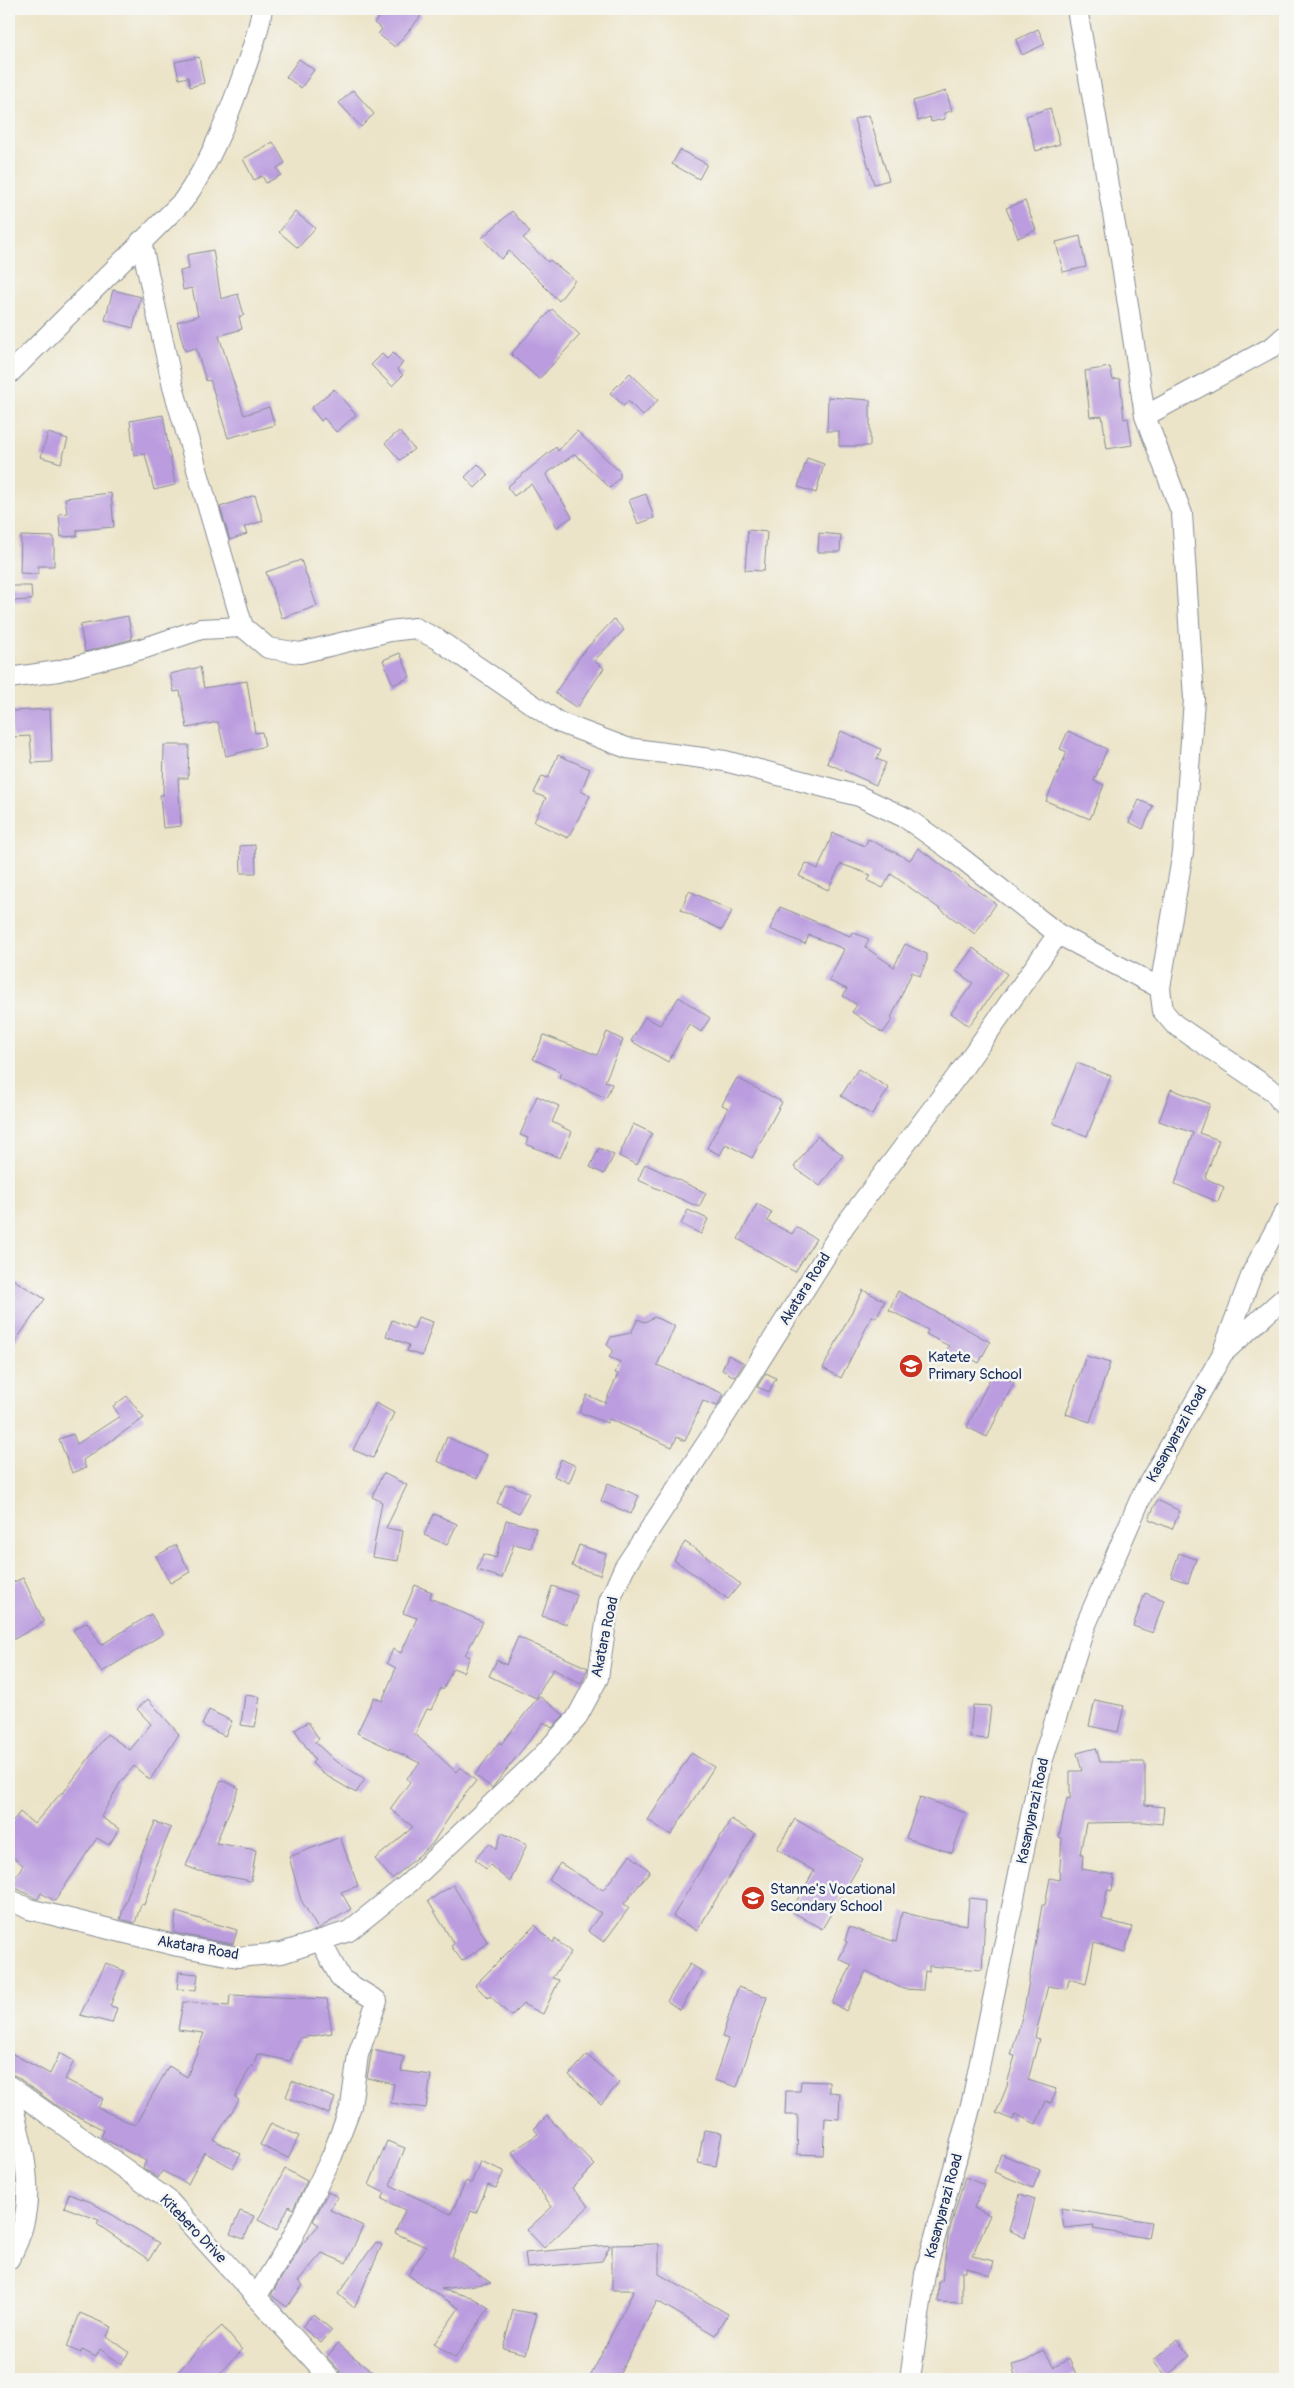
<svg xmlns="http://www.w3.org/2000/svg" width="1294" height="2388" viewBox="0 0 1294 2388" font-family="Pangolin,sans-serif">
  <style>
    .building { fill: #bb9ddf }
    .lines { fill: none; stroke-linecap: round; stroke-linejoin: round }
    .minor-casing { stroke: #848a93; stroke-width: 22 }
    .minor { stroke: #fff; stroke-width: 20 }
    .labels { text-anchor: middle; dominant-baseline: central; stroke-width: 5; stroke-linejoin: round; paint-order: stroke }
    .street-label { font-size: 15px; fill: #1b2f5e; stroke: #f6f6f2 }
    .poi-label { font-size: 15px; fill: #1b2f5e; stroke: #f6f6f2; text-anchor: start }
  </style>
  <rect width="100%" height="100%" fill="#f6f6f2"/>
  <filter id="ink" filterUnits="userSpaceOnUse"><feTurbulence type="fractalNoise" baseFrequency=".02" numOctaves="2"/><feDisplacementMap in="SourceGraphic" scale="10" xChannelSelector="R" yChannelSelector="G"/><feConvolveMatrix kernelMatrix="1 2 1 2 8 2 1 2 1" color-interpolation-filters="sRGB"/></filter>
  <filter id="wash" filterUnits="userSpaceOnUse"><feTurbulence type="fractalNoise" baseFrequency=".0096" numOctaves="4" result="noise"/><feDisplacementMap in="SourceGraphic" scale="20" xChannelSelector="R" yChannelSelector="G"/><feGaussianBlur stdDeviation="1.12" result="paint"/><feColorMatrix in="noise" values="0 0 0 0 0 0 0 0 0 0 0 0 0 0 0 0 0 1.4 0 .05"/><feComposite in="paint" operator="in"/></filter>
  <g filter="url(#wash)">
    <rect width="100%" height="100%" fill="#ece4c8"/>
    <g id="blocks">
      <path class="building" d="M386,9H412L421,16L395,47L378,34L382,29L374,23Z
        M1038,29L1045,44L1022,55L1016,40Z
        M199,57L204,83L190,87L188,77L179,79L175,62Z
        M299,59L314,70L301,88L286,77Z
        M353,90L374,114L361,127L339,103Z
        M946,91L952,111L944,113L945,119L931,122L930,117L918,121L913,101Z
        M1050,108L1060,144L1036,151L1026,116Z
        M869,115L889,180L874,184L854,119Z
        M273,142L285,163L277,168L281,175L266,183L262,176L254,180L243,159Z
        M680,150L707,164L699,179L672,164Z
        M1025,201L1036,230L1018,238L1006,208Z
        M512,211L530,232L523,238L548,262L550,260L575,280L559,301L509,251L501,259L482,238Z
        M295,212L315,228L298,248L279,232Z
        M1080,236L1086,267L1063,272L1056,242Z
        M213,250L221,299L238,294L244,315L239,317L242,329L219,336L244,415L269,407L275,425L228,438L210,380L206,381L196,348L185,351L177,322L198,316L192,288L183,290L180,271L189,269L187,255Z
        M113,290L141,297L133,328L105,320Z
        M552,309L580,335L539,379L511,354Z
        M393,353L403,363L397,369L403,375L392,386L371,365L382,354L387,359Z
        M1110,367L1113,380L1120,379L1124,419L1128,418L1132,445L1107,449L1102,416L1090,417L1085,371Z
        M630,373L658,400L643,416L628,401L624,406L610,393Z
        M334,389L356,415L336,432L324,418L321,421L311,408Z
        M828,397L870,400V446H839V431H827Z
        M163,415L175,485L154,490L145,454L134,455L130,421Z
        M399,431L414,449L400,460L385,443Z
        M577,431L620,472V477L610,488L575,454L546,474L572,517L557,527L531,484L514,496L507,487L556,447L558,451Z
        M48,433L68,439L61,463L41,457Z
        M807,458L824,464L816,493L798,487Z
        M478,464L488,475L475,488L465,477Z
        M111,493L114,527L77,530V536L61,537L59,514L67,513L65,498Z
        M646,494L654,518L638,524L629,500Z
        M255,495L263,521L244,527L247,534L230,540L220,507Z
        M748,530L767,532L764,571L745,570Z
        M819,533L841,535L840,552H818Z
        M21,536L54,537V566H38V574L20,573Z
        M301,560L317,606L282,618L266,572Z
        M9,586H31L32,600L9,601Z
        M128,616L132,639L85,652L80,625Z
        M614,619L624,630L594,661L604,668L577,708L555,693L583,652Z
        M400,653L410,677L393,685L383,660Z
        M200,667L204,688L247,681L255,733L262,732L265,746L226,756L218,722L187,728L180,691L174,692L170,674Z
        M50,709L52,762L32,763L30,736L12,737L11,711Z
        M841,731L881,749L877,759L886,763L876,785L827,763Z
        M1068,731L1107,749L1094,781L1104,785L1090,819L1046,801L1067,752L1060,749Z
        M164,745H189L188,778H178L181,826L163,828L160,795H163Z
        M558,755L590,769L581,791L590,796L568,838L534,822L546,798L534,793L542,776L548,778Z
        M1139,800L1153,806L1143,829L1129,822Z
        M833,833L865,846L868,839L910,860L918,848L996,904L975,934L891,874L883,888L868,881L871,875L841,864L828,890L799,876L806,863L818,869Z
        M255,845L256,873H241L240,846Z
        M689,891L732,911L722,930L681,910Z
        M780,907L850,936L852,932L869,939L865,947L894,967L905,944L927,954V960L920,976L912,972L891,1018L893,1019L883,1033L852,1012L857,1005L843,996L847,989L829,981L844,949L809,935L805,944L770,929Z
        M973,948L1007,974L969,1026L951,1013L973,983L956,971Z
        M679,997L710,1018L701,1032L689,1024L668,1062L631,1041L645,1017L660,1025Z
        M607,1032L623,1040L605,1081L612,1084L606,1098L559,1077L561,1072L533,1059L544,1035L597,1055Z
        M1077,1063L1111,1076L1087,1136L1053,1123Z
        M858,1069L889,1088L872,1115L841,1096Z
        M737,1078L782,1102L752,1158L726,1144L720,1155L707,1148L728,1108L722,1105Z
        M1171,1089L1210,1104L1199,1133L1219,1140L1205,1178L1224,1187L1218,1202L1175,1184L1193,1133L1159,1121Z
        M537,1096L559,1106L552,1122L572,1132L560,1158L526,1144L528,1138L520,1135Z
        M633,1124L652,1133L637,1165L619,1156Z
        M817,1136L843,1155L820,1186L794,1167Z
        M599,1148L614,1155L604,1174L590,1167Z
        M645,1164L706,1193L699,1207L638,1180Z
        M757,1204L772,1212L767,1221L792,1234L796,1227L816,1239L795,1272L738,1239Z
        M688,1210L708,1219L701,1234L681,1224Z
        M9,1277L45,1299L9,1350Z
        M863,1290L885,1301L876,1318L872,1316L841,1378L823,1368Z
        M898,1291L990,1342L979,1363L964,1355L961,1360L946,1351L949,1346L926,1334L928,1330L889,1310Z
        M418,1317L433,1322L422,1356L407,1351L409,1345L386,1336L392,1320L414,1329Z
        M654,1317L675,1326L657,1365L724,1394L717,1406L703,1401L685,1441L677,1437L672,1447L609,1419L607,1423L579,1412L587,1395L605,1403L618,1374L615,1373L620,1362L609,1357L613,1350L607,1345L611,1337L631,1333L638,1319L645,1322Z
        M728,1355L744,1363L735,1377L722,1370Z
        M1086,1356L1110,1363L1090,1422L1066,1414Z
        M993,1372L1014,1382L987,1437L967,1427Z
        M766,1373L776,1378L769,1392L757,1387Z
        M127,1396L144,1418L83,1460L86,1468L72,1473L59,1439L73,1434L77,1444L120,1416L113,1406Z
        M376,1403L394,1413L373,1458L353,1450Z
        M447,1437L487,1455L477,1479L437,1461Z
        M561,1459L576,1466L569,1483L554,1476Z
        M383,1473L407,1485L386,1528L403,1531L398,1561L372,1557L382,1502L372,1497Z
        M608,1483L639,1496L631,1514L601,1501Z
        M505,1485H511L529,1493L519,1513L497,1503Z
        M1157,1500L1180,1511L1172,1529L1149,1519Z
        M434,1514L457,1524L447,1545L424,1535Z
        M506,1520L536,1528L531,1548L514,1544L502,1578L477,1570L483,1554L496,1558Z
        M685,1542L709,1558L740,1584L728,1599L674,1560Z
        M176,1545L190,1572L170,1583L156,1556Z
        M579,1545L606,1554L600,1575L572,1566Z
        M1179,1553L1196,1559L1188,1583L1171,1577Z
        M23,1578L44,1622L9,1642V1584Z
        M415,1585L432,1592L430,1598L483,1622L465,1655L470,1657L463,1672L453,1668L443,1690L441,1688L431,1710L427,1709L415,1734L456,1772L460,1767L476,1781L459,1802L432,1844L392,1879L375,1859L413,1827L390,1809L410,1782L407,1778L420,1763L357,1733L374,1697L382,1701L396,1668L387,1663L393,1649L401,1653L417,1618L403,1613Z
        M552,1586L577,1595L567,1624L542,1616Z
        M1145,1593L1164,1600L1153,1633L1133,1626Z
        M151,1614L163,1634L102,1672L73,1630L87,1622L101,1645Z
        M518,1637L588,1668L581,1684L553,1669L536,1698L489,1676L497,1660L506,1665Z
        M245,1695L260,1697L255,1727L241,1725Z
        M539,1696L564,1715L552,1728L544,1722L492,1788L475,1775L499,1742L501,1744Z
        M148,1699L179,1734L150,1780L134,1766L120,1783L101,1817L119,1829L109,1845L97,1838L55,1901L41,1893L38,1899L35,1898L10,1885L23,1865L9,1854V1826L20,1812L34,1824L62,1792L63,1793L107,1734L130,1750L151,1724L137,1709Z
        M1095,1700L1124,1706L1118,1732L1089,1726Z
        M973,1705L991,1706L987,1739L970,1737Z
        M209,1710L232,1721L225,1736L202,1725Z
        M308,1722L319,1739L315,1742L334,1760L365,1779L356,1793L322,1773L312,1763L315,1760L295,1730Z
        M1096,1748L1100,1762H1145V1805L1164,1807L1162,1824L1143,1822L1086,1823L1080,1854H1083L1082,1869L1114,1875L1112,1891L1107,1890L1102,1919L1132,1927L1125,1952L1094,1943L1086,1984L1069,1979L1067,1989L1048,1986L1035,2037L1039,2039L1028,2080L1056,2089L1051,2103L1046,2101L1036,2124L1015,2114L1013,2120L996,2113L1008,2084H1007L1015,2056L1011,2055L1024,2010L1042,1905H1045L1050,1878L1059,1880L1062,1838L1059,1837L1067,1798L1070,1799V1771H1082L1077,1753Z
        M691,1753L714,1767L671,1835L648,1820Z
        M221,1780L239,1788L216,1843L256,1850L251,1881L199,1871L186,1866Z
        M920,1797L966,1813L952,1853L906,1838Z
        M731,1819L755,1834L697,1931L673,1916Z
        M795,1819L863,1859L822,1929L791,1911L814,1871L777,1849Z
        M155,1822L171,1828L154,1869L156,1870L144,1905L141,1904L135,1923L120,1919L141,1856Z
        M502,1833L527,1844L510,1882L490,1865L486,1869L475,1859L490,1843L496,1849Z
        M340,1837L358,1886L341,1892L351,1909L318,1929L301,1900L289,1857Z
        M630,1855L650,1871L624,1904L629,1908L604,1942L588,1931L601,1913L549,1880L560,1863L603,1890Z
        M453,1885L488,1943L462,1961L451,1946L454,1944L428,1901Z
        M969,1898L986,1900L982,1970L929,1966V1972L925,1971L923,1990L903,1989L866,1971L846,2011L832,2003L852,1965L839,1959L847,1942L845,1941L849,1927L896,1942L902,1912L929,1919L967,1925Z
        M176,1912L237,1930L233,1944L174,1933Z
        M535,1925L553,1943L555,1939L571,1952L552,1978L559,1980L543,2014L523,2004L511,2016L490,1996L488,1998L475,1985Z
        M106,1963L124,1971L110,2006L117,2008L112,2023L80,2015Z
        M690,1964L703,1972L680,2010L667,2001Z
        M179,1972L198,1974L196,1990L177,1989Z
        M738,1987L767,1997L737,2087L714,2080L728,2039L722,2037Z
        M230,1995L327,1999L332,2033L300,2038L290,2061L257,2054L253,2067L251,2066L235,2097L239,2100L214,2140L241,2154L233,2168L204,2152L188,2184L162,2171L158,2178L143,2168L146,2161L101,2137L104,2130L57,2106L16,2076L9,2074V2052L50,2074L60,2053L74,2061L65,2079L103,2099L98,2108L135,2125L169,2066L187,2077L204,2033L178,2030L183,2002L229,2006Z
        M372,2050L404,2057L401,2071L431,2075L426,2108L391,2103L394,2084L367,2078Z
        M587,2055L619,2083L601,2104L569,2075Z
        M292,2081L335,2098L329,2114L286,2097Z
        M801,2081L829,2082V2092L840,2093L839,2119L825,2118L823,2155L797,2154L798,2115H785L786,2091H800Z
        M547,2116L595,2165L572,2188L589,2206L544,2248L527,2230L552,2207L512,2152L538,2134L534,2129Z
        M271,2123L299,2136L288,2158L260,2145Z
        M704,2130L722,2133L716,2166L698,2163Z
        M387,2141L405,2148L390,2185L451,2214L466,2181L471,2184L480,2161L504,2171L496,2188L488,2185L476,2213L471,2211L452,2257L491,2283L441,2289L471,2297L489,2308L455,2358L434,2344L459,2308L408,2275L426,2247L395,2233L405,2210L382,2199L385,2193L369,2185Z
        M1001,2154L1040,2170L1033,2188L994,2172Z
        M285,2169L307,2181L293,2209L289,2206L277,2230L258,2220Z
        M965,2177L984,2185L974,2208L990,2215L972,2256L994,2261L990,2275L966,2267V2272H962V2303L938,2302L939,2281H942L948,2236Z
        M328,2192L338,2197L330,2210L363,2226L346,2263L322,2253L298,2281L303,2285L287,2307L271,2295L302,2244L319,2225L313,2221Z
        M69,2194L91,2202L159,2243L149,2260L97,2224L99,2220L64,2207Z
        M1020,2194L1035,2199L1025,2238L1009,2230Z
        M1061,2208L1151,2222L1148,2238L1093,2229L1094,2225L1064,2228Z
        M240,2211L254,2216L244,2239L230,2234Z
        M376,2242L382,2245L354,2308L338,2294Z
        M659,2244V2274L728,2314L715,2335L657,2301L617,2379H589L634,2290H612V2245Z
        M610,2245L602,2261L527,2268L525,2253Z
        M513,2310L537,2314L526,2354L503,2348Z
        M80,2313L112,2327L107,2336L129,2352L121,2364L100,2349L96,2357L82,2350L81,2353L67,2347Z
        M313,2314L332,2330L321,2343L302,2327Z
        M222,2326L242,2350L215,2379H172L204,2342Z
        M1177,2340L1190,2356L1166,2377L1153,2361Z
        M338,2343L351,2355L383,2379H343L340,2371L327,2357Z
        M1044,2350L1054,2367L1069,2359L1076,2374L1066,2379H1031L1038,2376L1016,2379L1012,2365L1026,2361Z"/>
    </g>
  </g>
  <g filter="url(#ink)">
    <use href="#blocks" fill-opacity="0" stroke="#848a93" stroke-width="1"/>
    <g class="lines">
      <g class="minor-casing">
        <path id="minor" d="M1077,9L1121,259L1145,416L1182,514L1194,699L1183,852L1160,988L1163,1011L1174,1024L1273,1091L1285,1107
          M141,241L173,387L243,627
          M9,374L183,201C208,166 224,127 239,86C248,60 258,36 262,9
          M1145,416L1274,346L1285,336
          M9,678L58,671L145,648L201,629L243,627L268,648L300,653L390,631L415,628L437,639L558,722L627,748L725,761L859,796L906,818L955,853L1058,934L1160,988
          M1223,1351L1253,1271L1285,1212
          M9,1899L29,1909L178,1946L238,1957L282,1953L349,1931L409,1883L540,1758L576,1719L598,1678L609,1602L624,1568L726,1414L845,1225L963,1068L1058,934
          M9,2086L168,2200L331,2379
          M9,2091C23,2151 42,2202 9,2259
          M256,2297L290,2242L332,2156L351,2106L358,2055L377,2001L341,1979L320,1940
          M910,2379L925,2274L972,2101L1042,1762L1084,1629L1142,1495L1223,1353L1285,1297"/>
      </g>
      <use href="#minor" class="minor"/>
    </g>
  </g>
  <defs>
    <g id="school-disc" transform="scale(1.25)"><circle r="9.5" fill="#c8321e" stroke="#f6f6f2"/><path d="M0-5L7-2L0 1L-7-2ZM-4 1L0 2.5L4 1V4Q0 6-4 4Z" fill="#fff"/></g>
  </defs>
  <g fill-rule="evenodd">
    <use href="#school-disc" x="911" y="1366"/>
    <use href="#school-disc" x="753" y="1898"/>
  </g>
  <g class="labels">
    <g class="street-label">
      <text transform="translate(805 1289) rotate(-58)">Akatara Road</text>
      <text transform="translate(1177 1434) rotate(-61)">Kasanyarazi Road</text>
      <text transform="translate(605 1637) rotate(-78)">Akatara Road</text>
      <text transform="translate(1033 1811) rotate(-78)">Kasanyarazi Road</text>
      <text transform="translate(198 1948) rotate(10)">Akatara Road</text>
      <text transform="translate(944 2206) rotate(-75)">Kasanyarazi Road</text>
      <text transform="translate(193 2229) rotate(46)">Kitebero Drive</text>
    </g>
    <g class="poi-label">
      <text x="928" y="1357">Katete<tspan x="928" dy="17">Primary School</tspan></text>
      <text x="770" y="1889">Stanne's Vocational<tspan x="770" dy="17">Secondary School</tspan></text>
    </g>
  </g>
  <rect width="1294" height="2388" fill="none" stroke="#f6f6f2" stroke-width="30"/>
</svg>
